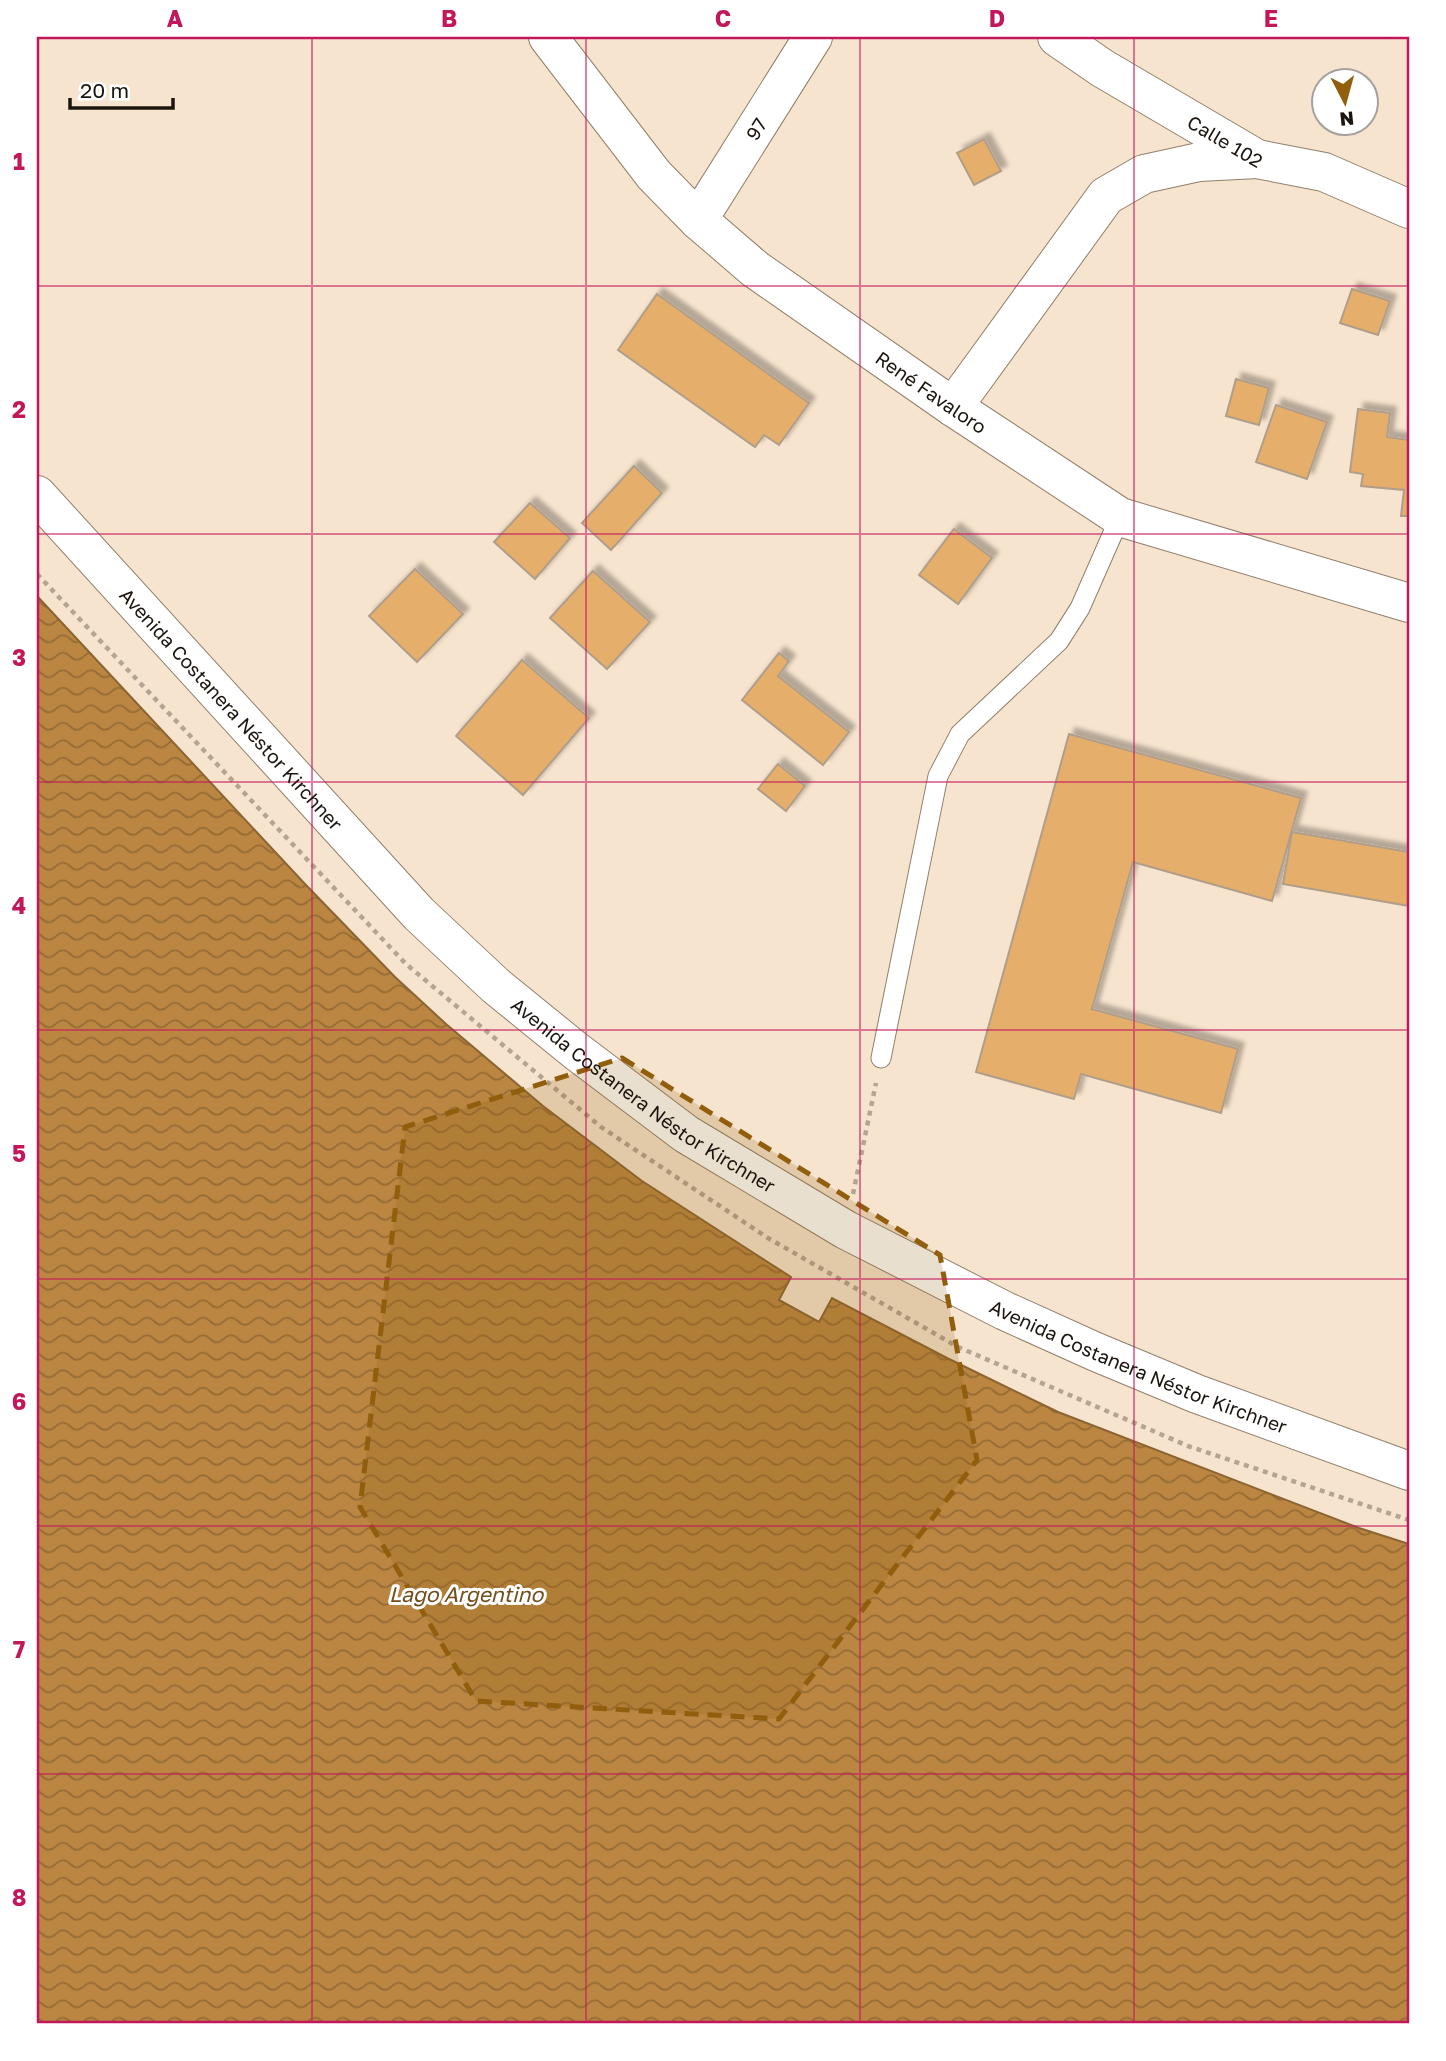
<svg xmlns="http://www.w3.org/2000/svg" width="1446" height="2061" viewBox="0 0 1446 2061" font-family="'Golos Text',sans-serif">
  <style>
    .water { fill: url(#water-waves); stroke: #8b6432; stroke-width: 2 }
    .building { fill: #e5ae6a; stroke: #b09e8a; stroke-width: 2; filter: url(#shadow) }
    .lines { fill: none; stroke-linecap: round; stroke-linejoin: round }
    .service-casing { stroke: #907f6b; stroke-width: 21 }
    .minor-casing { stroke: #907f6b; stroke-width: 40 }
    .tertiary-casing { stroke: #907f6b; stroke-width: 40 }
    .path { stroke: #b3a493; stroke-width: 4.5; stroke-dasharray: 5 5; stroke-linecap: butt }
    .service { stroke: #fff; stroke-width: 19 }
    .minor { stroke: #fff; stroke-width: 38 }
    .tertiary { stroke: #fff; stroke-width: 38 }
    .marked { fill: #905e0d; fill-opacity: 0.2; stroke: #905e0d; stroke-width: 5; stroke-dasharray: 14 9; stroke-linejoin: round }
    .grid { fill: none; stroke: #c2185b; stroke-width: 2; stroke-opacity: 0.55 }
    .labels { text-anchor: middle; dominant-baseline: central; stroke-width: 6; stroke-linejoin: round; paint-order: stroke }
    .street-label { font-size: 19px; fill: #1c150e; stroke: #fff }
    .water-label { font-size: 21px; font-style: italic; fill: #724e1b; stroke: #fff }
    .neatline { fill: none; stroke: #c2185b; stroke-width: 2.5 }
    .grid-label { font-size: 23px; text-anchor: middle; font-weight: bold; fill: #c2185b }
  </style>
  <defs>
    <pattern id="water-waves" width="16" height="10" patternUnits="userSpaceOnUse" patternTransform="scale(1.75)"><rect width="16" height="10" fill="#ba8641"/><path d="M0 5q4-4 8 0t8 0" fill="none" stroke="#966c35"/></pattern>
    <filter id="shadow"><feDropShadow dx="6" dy="-6" stdDeviation="2" flood-color="#0004"/></filter>
  </defs>
  <rect width="100%" height="100%" fill="#f7e4ce"/>
  <path class="water" d="M37,596L305,884L395,977L446,1024L543,1106L642,1181L791,1277L779,1300L819,1322L832,1298L947,1358L1058,1412L1359,1528L1409,1544V2024H37Z"/>
  <path class="building" d="M984,139L1001,171L974,185L957,153Z
    M1352,289L1390,301L1378,335L1340,323Z
    M657,294L809,403L779,445L764,435L755,447L618,350Z
    M1236,379L1269,388L1259,425L1226,416Z
    M1276,405L1327,422L1307,479L1256,462Z
    M1358,409L1390,413L1387,437L1409,440V516H1401L1404,490L1361,486L1363,474L1350,472Z
    M634,466L662,493L611,550L582,523Z
    M530,503L570,538L535,579L494,542Z
    M954,529L992,558L958,604L919,575Z
    M415,569L463,614L417,662L369,616Z
    M593,571L650,622L607,669L550,618Z
    M779,653L789,661L778,676L849,732L823,765L742,700Z
    M522,660L589,718L523,795L456,736Z
    M1069,734L1301,798L1272,901L1133,862L1092,1009L1238,1049L1221,1113L1081,1074L1074,1099L976,1072Z
    M778,764L805,786L786,811L758,789Z
    M1292,832L1409,852V906L1283,884Z"/>
  <g class="lines">
    <g class="service-casing">
      <path id="service" d="M881,1058L938,776L960,734L1059,641L1080,608L1120,517"/>
    </g>
    <g class="minor-casing">
      <g id="minor">
        <path id="s1" d="M548,37L654,175L698,220L755,269L953,407L1120,517L1409,603"/>
        <path id="s2" d="M1057,37L1102,68L1257,159L1324,172L1409,209"/>
        <path id="s3" d="M698,220L813,37"/>
        <path d="M953,407L1106,196L1144,174L1199,162L1257,159"/>
      </g>
    </g>
    <g class="tertiary-casing">
      <g id="tertiary">
        <path id="s4" d="M37,495L419,914L496,986L576,1051L686,1134L846,1230L1005,1311L1096,1352L1197,1394L1409,1471"/>
      </g>
    </g>
    <path class="path" d="M37,574L406,964L601,1127L768,1238L958,1347L1188,1446L1409,1520
      M853,1194L876,1083"/>
    <use href="#service" class="service"/>
    <use href="#minor" class="minor"/>
    <use href="#tertiary" class="tertiary"/>
  </g>
  <path class="marked" d="M622,1058L940,1255L977,1460L779,1719L476,1701L360,1507L405,1127Z"/>
  <path class="grid" d="M312,37V2024M586,37V2024M860,37V2024M1134,37V2024M37,286H1409M37,534H1409M37,782H1409M37,1030H1409M37,1279H1409M37,1526H1409M37,1774H1409"/>
  <g class="labels">
    <g class="street-label">
      <text stroke="none"><textPath href="#s3" startOffset="108">97</textPath></text>
      <text stroke="none"><textPath href="#s2" startOffset="198">Calle 102</textPath></text>
      <text stroke="none"><textPath href="#s1" startOffset="527">René Favaloro</textPath></text>
      <text stroke="none"><textPath href="#s4" startOffset="289">Avenida Costanera Néstor Kirchner</textPath></text>
      <text stroke="none"><textPath href="#s4" startOffset="856">Avenida Costanera Néstor Kirchner</textPath></text>
      <text stroke="none"><textPath href="#s4" startOffset="1423">Avenida Costanera Néstor Kirchner</textPath></text>
    </g>
    <g class="water-label">
      <text x="466" y="1594">Lago Argentino</text>
    </g>
  </g>
  <rect width="1446" height="2061" fill="none" stroke="#ffffff" stroke-width="77"/>
  <g transform="translate(1345 102) rotate(174)"><circle r="33" fill="#ffffff" stroke="#a4a19f" stroke-width="2"/>
  <path d="M0-5L12 26L0 18L-12 26Z" fill="#905e0d"/>
  <text y="-10" font-size="19" font-weight="bold" text-anchor="middle" fill="#1c150e">N</text>
  </g>
  <path d="M70 98v10h103v-10" fill="none" stroke="#1c150e" stroke-width="3.5"/>
  <text x="80" y="98" font-size="21" fill="#1c150e" stroke="#ffffff" stroke-width="5" paint-order="stroke">20 m</text>
  <rect x="38" y="38" width="1370" height="1984" class="neatline"/>
  <g class="grid-label">
    <text x="175" y="27">A</text>
    <text x="449" y="27">B</text>
    <text x="723" y="27">C</text>
    <text x="997" y="27">D</text>
    <text x="1271" y="27">E</text>
    <text x="19" y="170">1</text>
    <text x="19" y="418">2</text>
    <text x="19" y="666">3</text>
    <text x="19" y="914">4</text>
    <text x="19" y="1162">5</text>
    <text x="19" y="1410">6</text>
    <text x="19" y="1658">7</text>
    <text x="19" y="1906">8</text>
  </g>
</svg>
